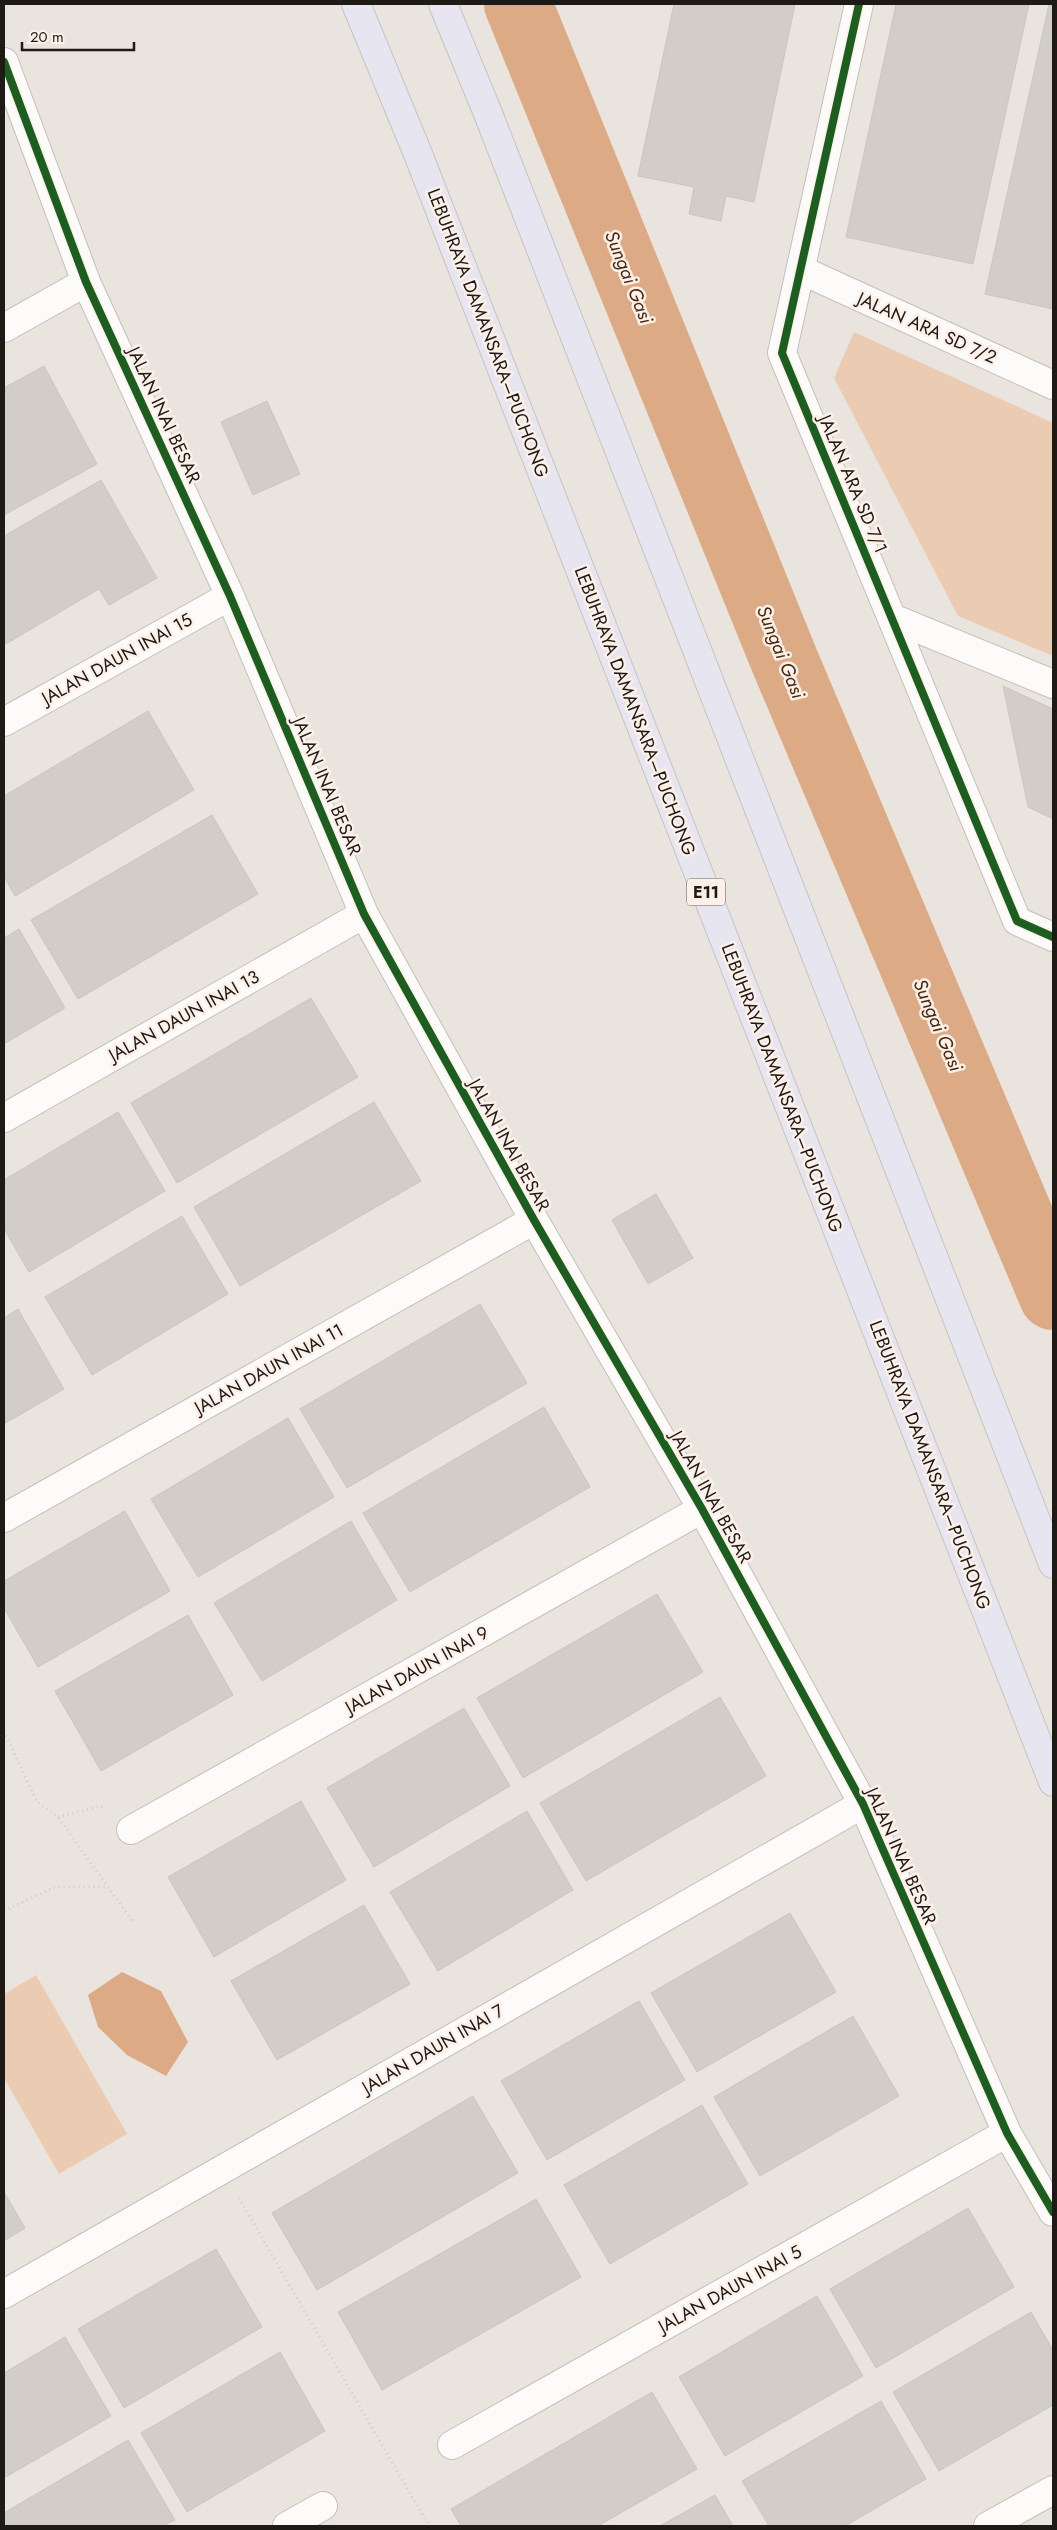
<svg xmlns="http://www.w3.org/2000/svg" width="1057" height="2530" viewBox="0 0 1057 2530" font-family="Jost,sans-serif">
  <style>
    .green { fill: #eccbb3 }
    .water { fill: #dcab85 }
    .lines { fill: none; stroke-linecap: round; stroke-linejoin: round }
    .river { stroke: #dcab85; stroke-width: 68 }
    .building { fill: #d2cdc9; stroke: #cac5c1 }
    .minor-casing { stroke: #c4bfbb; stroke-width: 30 }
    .highway-casing { stroke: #c6c3c1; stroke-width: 30 }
    .path { stroke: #cecccb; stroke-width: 3; stroke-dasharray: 1 4; stroke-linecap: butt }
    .minor { stroke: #fcfbfa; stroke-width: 28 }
    .highway { stroke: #e7e6f0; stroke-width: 28 }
    .cycleway-casing { stroke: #fdf0e8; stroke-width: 11 }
    .cycleway { stroke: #1b5e20; stroke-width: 8 }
    .labels { text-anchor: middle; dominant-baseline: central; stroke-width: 5; stroke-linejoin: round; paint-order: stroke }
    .shield { fill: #fdf0e8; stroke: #615a55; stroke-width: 1 }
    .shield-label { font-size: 16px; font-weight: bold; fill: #1e1a16 }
    .street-label { font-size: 18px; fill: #1e1a16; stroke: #fdf0e8 }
    .water-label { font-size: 19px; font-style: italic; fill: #452912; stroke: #fdf0e8 }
  </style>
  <rect width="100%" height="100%" fill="#eae4df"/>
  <path class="green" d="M854,332L1053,423V656L958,616L834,378Z
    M36,1975L127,2134L59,2174L4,2078V1994Z"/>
  <path class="water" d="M122,1972L161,1991L188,2042L166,2076L127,2055L98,2027L88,1995Z"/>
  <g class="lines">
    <path class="river" d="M518,4L783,657L1053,1296"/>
  </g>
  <path class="building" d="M674,4H795L754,202L726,196L721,221L689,214L694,187L638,176Z
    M896,4H1029L973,264L846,237Z
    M1049,4H1053V309L985,294Z
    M44,366L97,464L4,515V388Z
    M267,401L300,474L253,495L221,422Z
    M101,480L157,578L109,605L99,589L4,645V536Z
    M1003,686L1053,709V819L1028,807Z
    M148,711L194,790L15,896L4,877V796Z
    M212,815L258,894L78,999L31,920Z
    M19,929L65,1008L4,1044V938Z
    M311,998L358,1077L177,1183L131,1103Z
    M374,1102L421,1181L240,1286L194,1207Z
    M118,1112L165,1191L29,1272L4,1229V1180Z
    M656,1194L693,1258L648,1284L612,1220Z
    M182,1216L228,1294L92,1375L45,1297Z
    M480,1304L527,1383L347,1488L300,1409Z
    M18,1309L64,1389L4,1424V1318Z
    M544,1407L590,1487L410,1592L363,1513Z
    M288,1418L334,1497L198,1577L151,1499Z
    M125,1511L170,1591L38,1667L4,1608V1581Z
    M351,1521L397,1600L262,1681L214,1603Z
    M657,1594L703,1672L523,1778L477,1698Z
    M188,1615L233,1695L101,1771L55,1691Z
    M720,1697L766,1776L586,1881L540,1803Z
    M464,1708L510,1786L374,1867L327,1788Z
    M301,1801L346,1880L214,1957L168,1877Z
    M527,1811L573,1890L438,1971L390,1892Z
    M364,1905L410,1984L277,2060L231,1981Z
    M790,1913L836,1992L697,2072L651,1993Z
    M639,2001L685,2080L547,2160L501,2081Z
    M853,2016L899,2096L760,2176L714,2097Z
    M473,2096L518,2173L317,2290L272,2213Z
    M702,2105L748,2184L610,2264L564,2185Z
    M4,2192L25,2228L4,2241Z
    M536,2199L581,2277L382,2390L338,2312Z
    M968,2208L1014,2287L876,2368L830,2289Z
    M216,2249L262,2327L124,2408L78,2329Z
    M817,2296L863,2376L725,2456L679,2377Z
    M1031,2312L1053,2350V2405L939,2471L893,2392Z
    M65,2337L111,2416L4,2478V2373Z
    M280,2352L325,2431L187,2512L141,2433Z
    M652,2392L697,2469L598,2526H461L451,2509Z
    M881,2401L926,2479L845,2526H769L742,2481Z
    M128,2440L175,2520L163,2526H4V2513Z
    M715,2495L733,2526H660Z"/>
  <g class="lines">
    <g class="minor-casing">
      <path id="minor" d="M859,4L782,353L1017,921L1053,937
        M4,62L86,282L230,596L364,914L534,1220L702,1509L863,1804L1007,2133L1053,2212
        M801,270L1053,385
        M4,328L86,282
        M892,618L1053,684
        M4,722L230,596
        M4,1118L364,914
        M4,1518L534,1220
        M131,1830L702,1509
        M4,2294L863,1804
        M452,2445L1007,2133
        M287,2526L323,2506
        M988,2526L1053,2490"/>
    </g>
    <g class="highway-casing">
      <path id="highway" d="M356,4L418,154L1053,1782
        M443,4L489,116L1053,1564"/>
    </g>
    <path class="path" d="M4,1731L37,1802L58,1817L133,1922
      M58,1817L101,1806L105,1810
      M4,1911L55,1887H107
      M239,2198L429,2526"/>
    <use href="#minor" class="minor"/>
    <use href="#highway" class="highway"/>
    <g class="cycleway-casing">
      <path id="cycleway" d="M859,4L782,353L1017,921L1053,937
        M4,62L86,282L230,596L364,914L534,1220L702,1509L863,1804L1007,2133L1053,2212"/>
    </g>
    <use href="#cycleway" class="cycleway"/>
  </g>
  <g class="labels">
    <rect class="shield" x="687" y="878.5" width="38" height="27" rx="4"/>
    <g class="shield-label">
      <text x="706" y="892">E11</text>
    </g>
    <g class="street-label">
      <text transform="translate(927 328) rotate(24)">JALAN ARA SD 7/2</text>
      <text transform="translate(488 333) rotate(69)">LEBUHRAYA DAMANSARA–PUCHONG</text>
      <text transform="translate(164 415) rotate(65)">JALAN INAI BESAR</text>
      <text transform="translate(853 484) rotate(67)">JALAN ARA SD 7/1</text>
      <text transform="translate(117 659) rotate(-29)">JALAN DAUN INAI 15</text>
      <text transform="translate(635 711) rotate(69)">LEBUHRAYA DAMANSARA–PUCHONG</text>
      <text transform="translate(327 786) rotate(67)">JALAN INAI BESAR</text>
      <text transform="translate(184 1016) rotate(-29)">JALAN DAUN INAI 13</text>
      <text transform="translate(782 1088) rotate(69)">LEBUHRAYA DAMANSARA–PUCHONG</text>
      <text transform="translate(509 1145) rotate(61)">JALAN INAI BESAR</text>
      <text transform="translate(269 1369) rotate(-29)">JALAN DAUN INAI 11</text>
      <text transform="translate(930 1465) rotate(69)">LEBUHRAYA DAMANSARA–PUCHONG</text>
      <text transform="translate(711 1497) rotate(61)">JALAN INAI BESAR</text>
      <text transform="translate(417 1670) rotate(-29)">JALAN DAUN INAI 9</text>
      <text transform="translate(901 1856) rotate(66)">JALAN INAI BESAR</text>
      <text transform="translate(433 2049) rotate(-30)">JALAN DAUN INAI 7</text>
      <text transform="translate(730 2289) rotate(-29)">JALAN DAUN INAI 5</text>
    </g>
    <g class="water-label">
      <text transform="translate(629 277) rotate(68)">Sungai Gasi</text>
      <text transform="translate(781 652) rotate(68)">Sungai Gasi</text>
      <text transform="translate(938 1025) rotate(67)">Sungai Gasi</text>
    </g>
  </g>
  <rect width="1057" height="2530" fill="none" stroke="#1e1a16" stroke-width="10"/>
  <path d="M22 42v8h112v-8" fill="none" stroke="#1e1a16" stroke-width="2.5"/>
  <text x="30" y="42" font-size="15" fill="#1e1a16" stroke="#fdf0e8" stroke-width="4" paint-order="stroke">20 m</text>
</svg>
